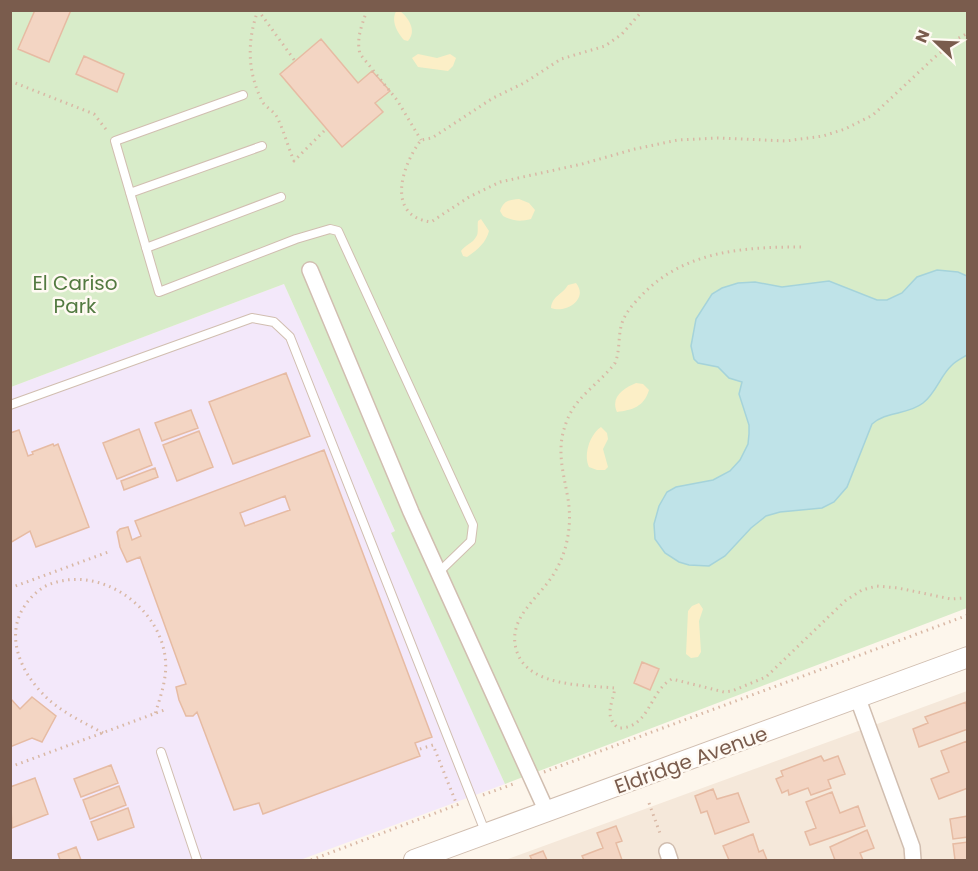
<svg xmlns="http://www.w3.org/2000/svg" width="978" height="871" viewBox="0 0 978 871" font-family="Poppins,sans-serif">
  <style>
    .residential { fill: #f5e8da }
    .education { fill: #f3e8fa }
    .green { fill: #d8ecc9 }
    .sand { fill: #fcefc7 }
    .water { fill: #bfe3e8; stroke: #a5d3da; stroke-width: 1.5 }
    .building { fill: #f3d5c3; stroke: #e6bba3; stroke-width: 1.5; fill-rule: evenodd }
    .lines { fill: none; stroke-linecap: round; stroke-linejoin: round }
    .service-casing { stroke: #d1beb0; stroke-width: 10 }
    .minor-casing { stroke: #d1beb0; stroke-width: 18 }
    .tertiary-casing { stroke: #d1beb0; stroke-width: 22 }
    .path { stroke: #d9b8a5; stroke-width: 3; stroke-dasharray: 1.5 4.5; stroke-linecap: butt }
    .service { stroke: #fff; stroke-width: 8 }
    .minor { stroke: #fff; stroke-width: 15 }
    .tertiary { stroke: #fff; stroke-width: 20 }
    .labels { text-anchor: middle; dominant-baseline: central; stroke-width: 5; stroke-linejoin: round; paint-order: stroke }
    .park-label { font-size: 20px; fill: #537a41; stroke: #fffaf3 }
    .street-label { font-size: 20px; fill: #7a5c4d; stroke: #fffaf3 }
  </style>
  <rect width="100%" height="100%" fill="#fdf6ec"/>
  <path class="residential" d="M967,691V860H505L850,734Z"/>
  <path class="education" d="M284,284L395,531L392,533L505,784L300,860H11V387Z"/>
  <path class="green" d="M11,11H967V608L505,784L391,533L395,531L284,284L11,387Z"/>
  <path class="sand" d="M397,10L400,11C409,18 417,31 408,41L404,40C397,32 390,20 397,10Z
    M418,54L437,58L450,54L456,58L453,66L448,71L418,67L412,58Z
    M519,199L529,203L535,210L531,219C520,222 513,221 503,216L500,211C504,200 509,200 519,199Z
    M481,219L489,231C486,243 477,250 467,257L463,256L461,251C465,245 473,243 476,237C479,233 477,226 478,221Z
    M576,283C589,299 566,314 551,308C552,296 563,294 568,285Z
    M636,383L643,384L649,390C644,407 632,410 617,412C610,397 624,388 636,383Z
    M601,427L607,433L608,439L603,449L608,467L605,470H597L589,467C583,455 590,434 601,427Z
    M699,603L703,609L699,621L701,652L698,657L691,658L686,654L688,611L692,606Z"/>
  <path class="water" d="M937,270L958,272L967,276V355C962,358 956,361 952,365C940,376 936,393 923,403C908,415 886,411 872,424L847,487L834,502L822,508L780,512L766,516L751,528L725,556L709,566L689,565L679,562L665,553L655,539L654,524L659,506L667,492L676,487L713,480L730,471L740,460L748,444L749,434V425L739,394L742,382L729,378L718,367L698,363L694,359L691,346L696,319L712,294L722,288L738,283L755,282L782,287L829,281L877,300H887L902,293L917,277Z"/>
  <path class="building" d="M35,10H71L49,62L18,49Z
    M321,39L358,83L372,71L390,91L375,103L383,112L342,147L280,74Z
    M84,56L124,74L117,92L76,74Z
    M286,373L310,436L233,464L209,402Z
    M191,410L198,428L162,441L155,423Z
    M139,429L152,465L117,479L103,443Z
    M19,430L28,456L33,454L32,452L53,444L54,446L58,444L89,527L36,547L30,531L10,543V433Z
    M199,431L213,467L177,481L163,445Z
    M324,450L432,737L415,743L420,756L263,814L259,803L234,810L197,712L193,716H186L179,700L176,687L186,684L140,557L127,562L120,547L117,532L120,529L128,527L132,540L141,536L135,521ZM285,496L290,510L245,526L240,513Z
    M155,468L158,477L124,490L121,481Z
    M642,662L659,669L650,690L634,683Z
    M32,697L56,716L42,742L32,738L10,747V698L20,709Z
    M966,702L968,729L919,747L913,729L928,723L925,717Z
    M967,741L968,788L939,799L931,779L949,772L941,751Z
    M821,756L824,761L838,756L845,774L828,780L831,788L811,795L808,788L789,795L788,790L782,793L776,779L783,776L781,771Z
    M111,765L118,783L81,797L74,779Z
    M35,778L48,814L12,828L10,787Z
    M119,786L126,805L90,819L83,800Z
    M713,789L717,799L738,793L749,822L715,834L707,811L701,813L695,796Z
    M832,792L840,813L858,806L865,826L810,845L805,832L816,828L806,802Z
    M128,808L134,827L98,840L91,822Z
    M968,816V837L953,839L950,819Z
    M616,826L622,841L616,843L622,860H584L582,856L603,848L597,833Z
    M867,830L874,848L860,853L863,860H835L830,847Z
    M753,834L759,852L763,850L767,860H729L723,846Z
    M968,842V860H955L953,844Z
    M76,847L81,860H60L58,854Z
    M543,851L547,860H532L530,856Z"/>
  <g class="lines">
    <g class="service-casing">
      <path id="service" d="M243,95L115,141L159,292L296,239L330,229L338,231L473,525L471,541L440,571
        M130,193L262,146
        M146,248L281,197
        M10,405L252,318L274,322L290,337L486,834
        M161,752L197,860"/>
    </g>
    <g class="minor-casing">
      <path id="minor" d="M310,270L411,512L547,812
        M858,699L912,847L913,860
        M667,851L670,860"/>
    </g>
    <g class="tertiary-casing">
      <path id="tertiary" d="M414,860L968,657"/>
    </g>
    <path class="path" d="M258,10C247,41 247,71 262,101C265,107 274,111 277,117C284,131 288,147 294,161L326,129
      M258,10L295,61
      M367,10C362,25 356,38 360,54L397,100L421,140
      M643,10L622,34L605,46L561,59L524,83L493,98L432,138L421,140C402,165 385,216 431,222L469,197L500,182L582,164L635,149L678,140L718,138L786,141L823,136L845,129L873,115L935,57L957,39L968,33
      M10,81L94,114L108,132
      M801,247C743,247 683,251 641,296C635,302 628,310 624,318C617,332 621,349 615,363C601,382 577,396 568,418C555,448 563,469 568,499C572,523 568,549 556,570C542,597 505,617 517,652C529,687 585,685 615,688C612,705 604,716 618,728C650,729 649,691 672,679L724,692L732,691L766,677L845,601L862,590L877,586L898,588L951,599L964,598
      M10,588L111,551
      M103,733C83,722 57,710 42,693C22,672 8,642 20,614C26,602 36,590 48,585C98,564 158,605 165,656C168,676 161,695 155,714
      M420,749L433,745L457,805
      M10,767L167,709
      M544,772L968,615
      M483,795L516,783
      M649,803L661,836
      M311,860L462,803"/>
    <use href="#service" class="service"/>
    <use href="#minor" class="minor"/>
    <use href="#tertiary" class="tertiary"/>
  </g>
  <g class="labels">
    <g class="park-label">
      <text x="75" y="283">El Cariso<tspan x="75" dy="23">Park</tspan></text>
    </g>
    <g class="street-label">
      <text transform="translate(691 760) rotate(-20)">Eldridge Avenue</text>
    </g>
  </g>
  <rect width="978" height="871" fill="none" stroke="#7a5c4d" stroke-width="24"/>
  <g transform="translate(936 42) rotate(293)" stroke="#fffaf3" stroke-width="4.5" paint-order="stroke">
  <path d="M0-4.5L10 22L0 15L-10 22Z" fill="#7a5c4d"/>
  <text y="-9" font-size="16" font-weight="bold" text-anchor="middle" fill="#7a5c4d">N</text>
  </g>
</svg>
